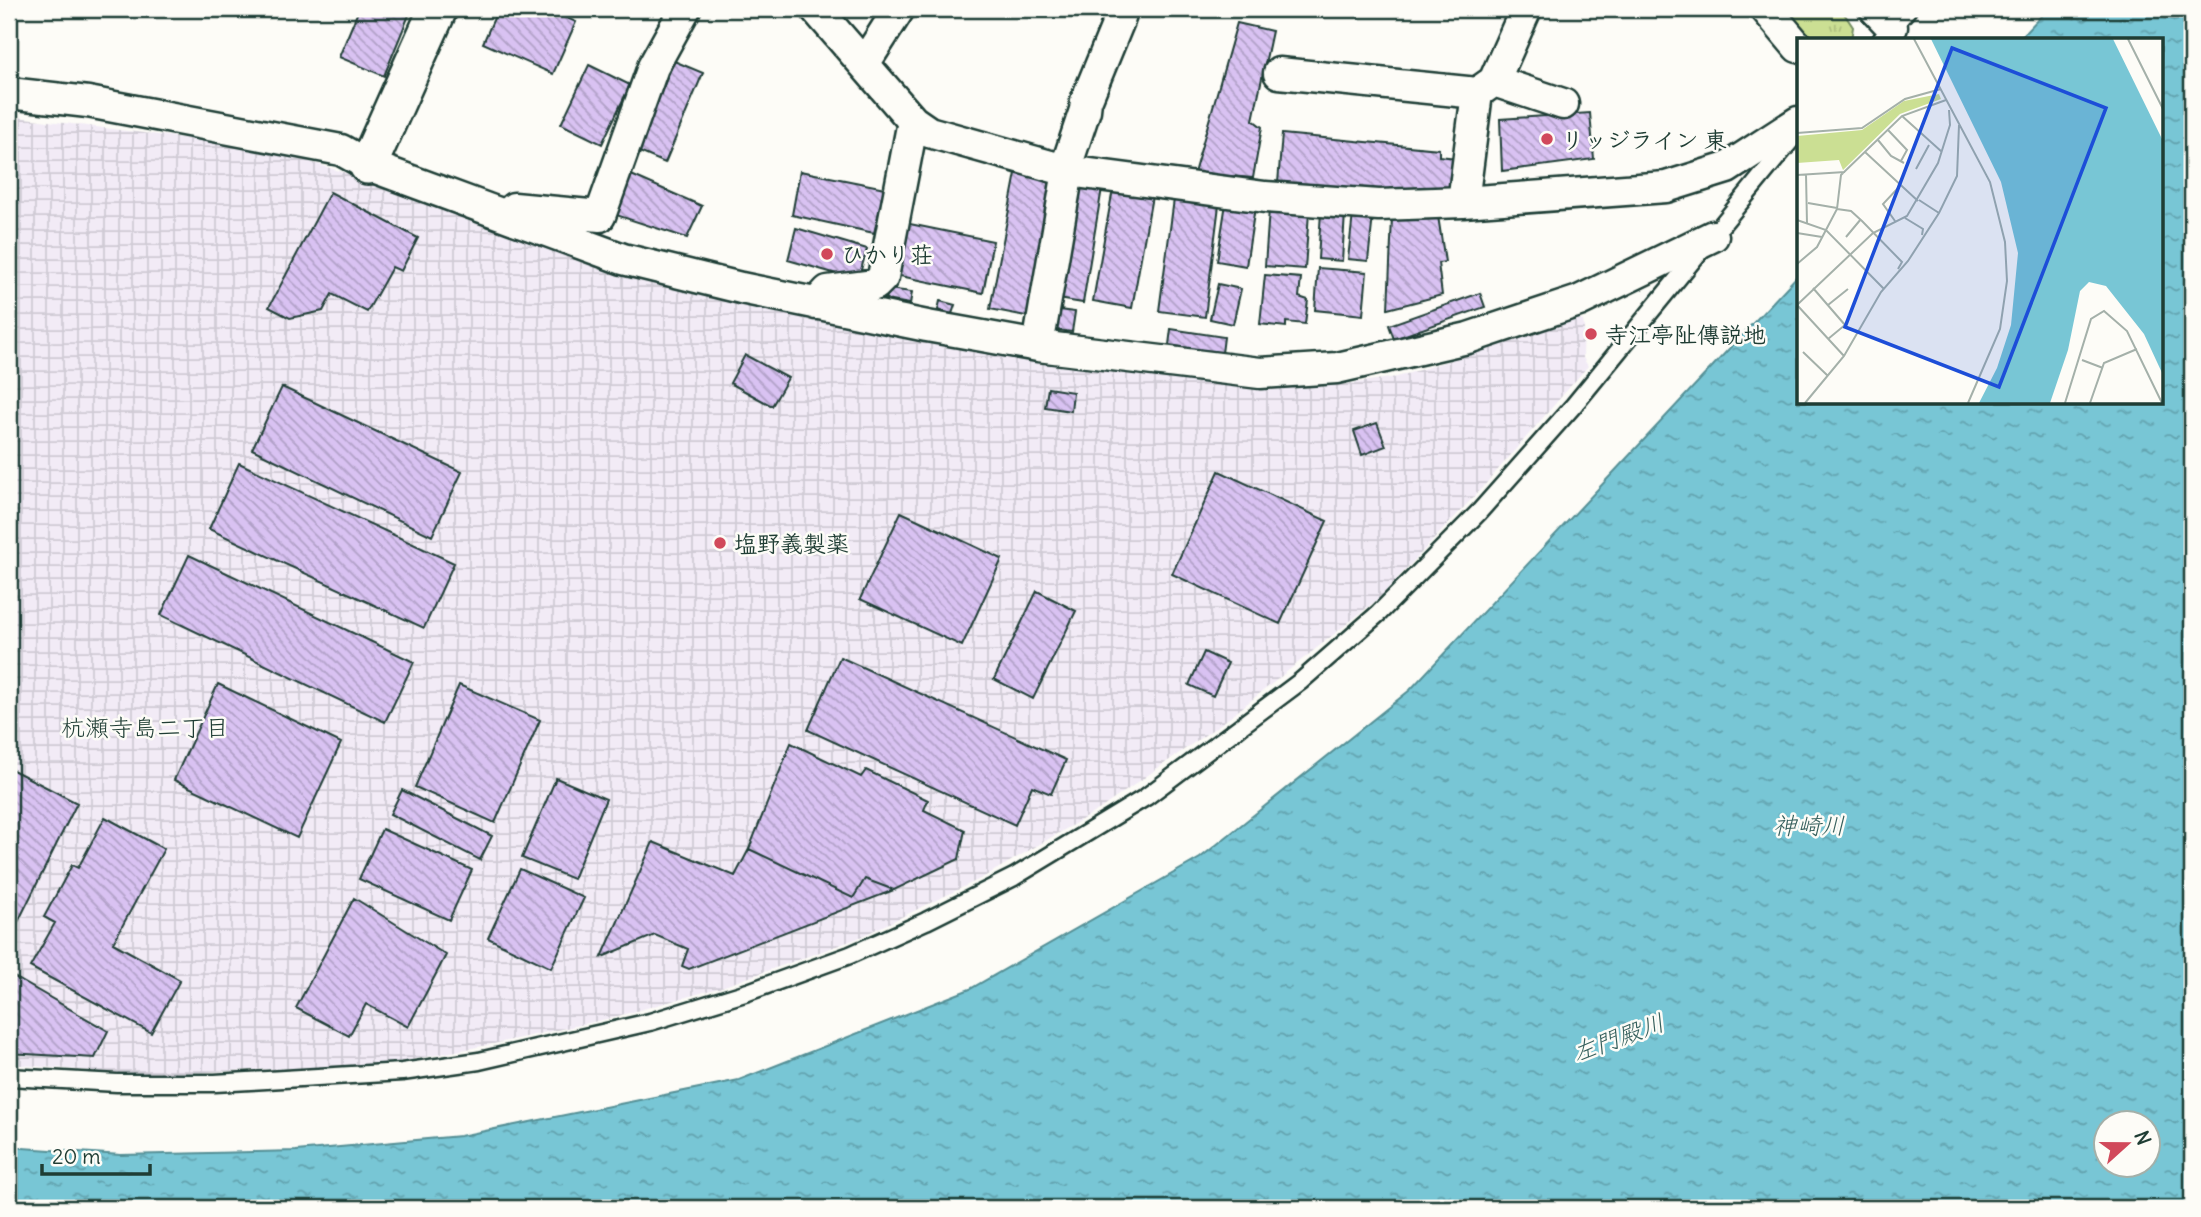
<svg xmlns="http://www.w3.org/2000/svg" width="2201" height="1217" viewBox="0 0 2201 1217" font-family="Delius,'Klee One',sans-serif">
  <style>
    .industrial { fill: url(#industrial-grid) }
    .park { fill: url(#park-tufts); stroke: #758e64; stroke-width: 2 }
    .water { fill: url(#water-ripples); stroke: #548f95; stroke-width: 2; fill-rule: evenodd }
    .building { fill: url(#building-back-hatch); stroke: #1f3d34; stroke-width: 2 }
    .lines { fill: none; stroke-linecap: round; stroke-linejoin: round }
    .service-casing { stroke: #1f3d34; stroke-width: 21 }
    .minor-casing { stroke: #1f3d34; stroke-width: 35 }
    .tertiary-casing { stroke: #1f3d34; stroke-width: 42 }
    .service { stroke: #fdfcf7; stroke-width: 16 }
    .minor { stroke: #fdfcf7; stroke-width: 30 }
    .tertiary { stroke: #fdfcf7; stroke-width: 37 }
    .poi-dot { fill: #d1495b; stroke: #fdfcf7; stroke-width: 2.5 }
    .labels { text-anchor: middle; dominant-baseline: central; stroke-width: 5; stroke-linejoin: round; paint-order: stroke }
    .poi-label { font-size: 23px; font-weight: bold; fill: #1f3d34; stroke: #fdfcf7; text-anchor: start }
    .neighbourhood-label { font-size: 24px; fill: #1f3d34; stroke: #fdfcf7 }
    .water-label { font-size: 24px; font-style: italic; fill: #355f5c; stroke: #fdfcf7 }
    .inset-road { fill: none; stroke: #a4b0a9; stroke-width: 2 }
    .view { fill: #1d4ed8; fill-opacity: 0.15; stroke: #1d4ed8; stroke-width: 3.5 }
    .inset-edge { fill: none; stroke: #1f3d34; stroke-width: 3.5 }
  </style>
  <defs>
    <pattern id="industrial-grid" width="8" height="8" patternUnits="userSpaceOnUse" patternTransform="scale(1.75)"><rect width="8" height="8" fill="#f2ebf6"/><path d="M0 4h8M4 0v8" fill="none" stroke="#cfcad4"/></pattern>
    <pattern id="park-tufts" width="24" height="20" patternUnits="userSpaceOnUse" patternTransform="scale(1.75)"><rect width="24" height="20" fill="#cbdf93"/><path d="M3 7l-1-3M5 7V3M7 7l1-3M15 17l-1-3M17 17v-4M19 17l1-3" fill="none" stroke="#aec07f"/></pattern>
    <pattern id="water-ripples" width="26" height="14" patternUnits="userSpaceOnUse" patternTransform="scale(1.75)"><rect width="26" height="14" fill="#78c6d5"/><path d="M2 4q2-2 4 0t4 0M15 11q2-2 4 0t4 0" fill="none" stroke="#62a2ae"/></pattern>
    <pattern id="building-back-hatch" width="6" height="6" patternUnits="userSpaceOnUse" patternTransform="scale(1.75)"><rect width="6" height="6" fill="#d9c2f2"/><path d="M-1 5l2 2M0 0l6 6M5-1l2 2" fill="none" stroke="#af9fc5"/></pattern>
  </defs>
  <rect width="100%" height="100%" fill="#fdfcf7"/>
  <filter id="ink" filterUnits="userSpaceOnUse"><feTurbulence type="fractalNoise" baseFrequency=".0143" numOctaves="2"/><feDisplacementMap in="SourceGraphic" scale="14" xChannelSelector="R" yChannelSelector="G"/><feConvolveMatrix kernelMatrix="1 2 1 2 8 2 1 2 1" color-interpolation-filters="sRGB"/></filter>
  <g filter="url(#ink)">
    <path class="industrial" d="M9,116L269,149L346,173L583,261L838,324L1052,362L1221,384L1339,385L1397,377L1579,319L1583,321L1584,326L1583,358L1588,366L1483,487L1378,599L1229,718L1100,809L982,878L856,939L719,988L607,1019L493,1044L389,1064L137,1075L9,1064Z"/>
    <path class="park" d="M1784,9H1841L1853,27L1851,40H1811Z"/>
    <path class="water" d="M2048,9H2192V1208H9V1147L121,1155L296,1151L460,1136L739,1080L970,989L1200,858L1410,690L1798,275V402H2161V40H2018ZM2106,1122H2148V1164H2106Z"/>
    <path class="building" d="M359,9H395L409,15L384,76L339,57Z
      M498,9H547L576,22L553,74L483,43Z
      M1237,23L1272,31L1253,120L1262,127L1253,178L1194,173Z
      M674,61L703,73L665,163L637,151Z
      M589,65L630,85L602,144L561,124Z
      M1590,113L1594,159L1502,171L1500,119Z
      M1282,134L1439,149V156L1456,158L1453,190L1434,188L1433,194L1278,183Z
      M1017,168L1059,181L1031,317L990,309Z
      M800,171L885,188L874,233L792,215Z
      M629,174L702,206L687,238L613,214Z
      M1071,182L1102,188L1083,303L1052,298Z
      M1113,189L1152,196L1132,308L1093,301Z
      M330,192L418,238L401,271L392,267L367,312L332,294L323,311L290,318L269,307Z
      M1174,199L1219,205L1205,317L1159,311Z
      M1226,203L1255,207L1246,266L1217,261Z
      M1269,209L1309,212L1305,269L1265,266Z
      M1321,212L1345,213L1342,261L1318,259Z
      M1353,214L1373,216L1368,261L1348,259Z
      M1438,216L1445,262L1438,263L1442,295L1388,309L1392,218Z
      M905,223L993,241L983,293L895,275Z
      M796,228L867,249L858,280L788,260Z
      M1318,268L1367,272L1363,315L1315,310Z
      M1265,275L1301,278L1299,297L1308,300L1305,324L1286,322V327L1260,324Z
      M1218,284L1241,289L1233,324L1210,319Z
      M888,289L912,292L910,304L886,300Z
      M1480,293L1485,307L1394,339L1389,325Z
      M940,301L955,305L952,314L938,310Z
      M1052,309L1075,312L1072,332L1049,329Z
      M1171,329L1224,337L1222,353L1169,345Z
      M745,355L788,378L772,406L730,383Z
      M282,387L462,472L432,536L252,449Z
      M1048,388L1073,392L1071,411L1045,407Z
      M1377,423L1386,446L1362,455L1354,431Z
      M239,463L454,563L424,628L209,529Z
      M1219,471L1327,521L1280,624L1172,574Z
      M901,512L1002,559L962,646L860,599Z
      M189,555L414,662L385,722L161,615Z
      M1037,591L1076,611L1033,699L994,679Z
      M1204,652L1228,663L1213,696L1189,685Z
      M840,657L1066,760L1051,794L1032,786L1015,825L808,730Z
      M218,684L341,743L297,838L174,780Z
      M459,685L540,720L495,823L415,787Z
      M791,743L861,777L866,770L928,800L924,810L965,830L959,859L894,890L865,879L853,898L749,849Z
      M9,768L77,803L9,940Z
      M556,778L606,799L573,879L522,858Z
      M402,790L492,836L480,860L390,814Z
      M105,817L164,849L113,943L180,980L151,1033L30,967L55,923L44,917L72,865L78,868Z
      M382,829L472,870L449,920L359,879Z
      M653,842L735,876L749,849L853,898L865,879L894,890L689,969L682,966L688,949L655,935L602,957Z
      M520,869L584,898L551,968L488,938Z
      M354,898L446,955L408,1027L366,1004L349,1036L296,1008Z
      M9,974L108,1031L95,1058L9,1053Z"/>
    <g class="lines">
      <g class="service-casing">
        <path id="service" d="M1881,40L1908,9
          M9,1077L117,1083H215L402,1072L479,1061L650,1022L748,992L850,955L926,921L1014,877L1146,797L1301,681L1379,613L1479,512L1574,405L1797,133"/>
      </g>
      <g class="minor-casing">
        <path id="minor" d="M816,9L913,121L929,132L1068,171L1265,197L1379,205L1463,202L1666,187L1727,168L1798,122
          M1766,9L1798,47
          M1875,9L1892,27
          M864,64L899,9
          M1279,73L1477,93
          M1494,81L1563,104
          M9,93L88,102L341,150L368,165L623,259L741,288L927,326L1038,346L1260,373L1337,368L1468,338L1579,301L1713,236
          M1065,170L1085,110L1086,101L1120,18L1114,9
          M1463,202L1477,93L1494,81L1526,9
          M514,208L600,216L653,67L685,9
          M816,304L828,291L875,285L883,277L913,121
          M1038,346L1068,171"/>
      </g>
      <g class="tertiary-casing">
        <path id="tertiary" d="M368,165L438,9"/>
      </g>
      <use href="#service" class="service"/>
      <use href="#minor" class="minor"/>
      <use href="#tertiary" class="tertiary"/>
    </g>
  </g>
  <g class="poi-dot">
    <circle cx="1547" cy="139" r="7"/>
    <circle cx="827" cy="254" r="7"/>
    <circle cx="1591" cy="334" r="7"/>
    <circle cx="720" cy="543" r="7"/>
  </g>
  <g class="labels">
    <g class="poi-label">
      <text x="1561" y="139">リッジライン 東</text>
      <text x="841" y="254">ひかり荘</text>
      <text x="1605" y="334">寺江亭阯傳説地</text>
      <text x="734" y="543">塩野義製薬</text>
    </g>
    <g class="neighbourhood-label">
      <text x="145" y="727">杭瀬寺島二丁目</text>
    </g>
    <g class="water-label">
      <text x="1809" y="825">神崎川</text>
      <text transform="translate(1618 1037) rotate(-20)">左門殿川</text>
    </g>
  </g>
  <g transform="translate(1797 38)">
    <rect width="366" height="366" fill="#fdfcf7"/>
    <path d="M142,56L144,61L103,76L46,132L42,122L0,125V98L65,92L107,63Z" fill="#cbdf93"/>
    <path d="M134,1H316L366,103V337L347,296L309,248L292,244L283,253L271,312L253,365H182L200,330L214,287L221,215L204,144Z" fill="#78c6d5"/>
    <path class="inset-road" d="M117,1L193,144L208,204L210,243L203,291L171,365M331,1L366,71M105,78L145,114M91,92L110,112L104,123M0,95L65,90L108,61L144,51M81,102L94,118L107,125M68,114L121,163M119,131L132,107M9,136L10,186M0,137L48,134M122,162L142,175M11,165L40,170M40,171L54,173L65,183L105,224L101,231M108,180L126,191L125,197M0,182L29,192L87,251M98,183L86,166L102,149M0,195L25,199M49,199L64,181M0,226L20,209L40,171L44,137L105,78L149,62M16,250L48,287L31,301M0,267L76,195L110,178L141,125L153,87L152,72M0,267L47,318M31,267L51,251M6,314L31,338M285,322L306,330M8,365L47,318L84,254L111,223L142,175L160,138L162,87M268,365L294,281L307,273L330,293L365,365M293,365L307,325L340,311"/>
    <path class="view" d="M155,10L309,70L202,349L48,289Z"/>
    <rect width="366" height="366" class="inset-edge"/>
  </g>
  <rect width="2201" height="1217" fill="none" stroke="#fdfcf7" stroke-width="35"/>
  <rect x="18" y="18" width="2166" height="1182" fill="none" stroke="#1f3d34" stroke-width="2.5" filter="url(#ink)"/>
  <g transform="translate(2127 1144) rotate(69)"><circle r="33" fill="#fdfcf7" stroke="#a4b0a9" stroke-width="2"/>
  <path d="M0-5L12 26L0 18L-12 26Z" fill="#d1495b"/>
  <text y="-10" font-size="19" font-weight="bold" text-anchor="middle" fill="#1f3d34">N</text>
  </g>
  <path d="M42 1164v10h108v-10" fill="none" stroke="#1f3d34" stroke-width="3.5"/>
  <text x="52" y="1164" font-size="21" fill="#1f3d34" stroke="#fdfcf7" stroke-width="5" paint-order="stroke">20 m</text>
</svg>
